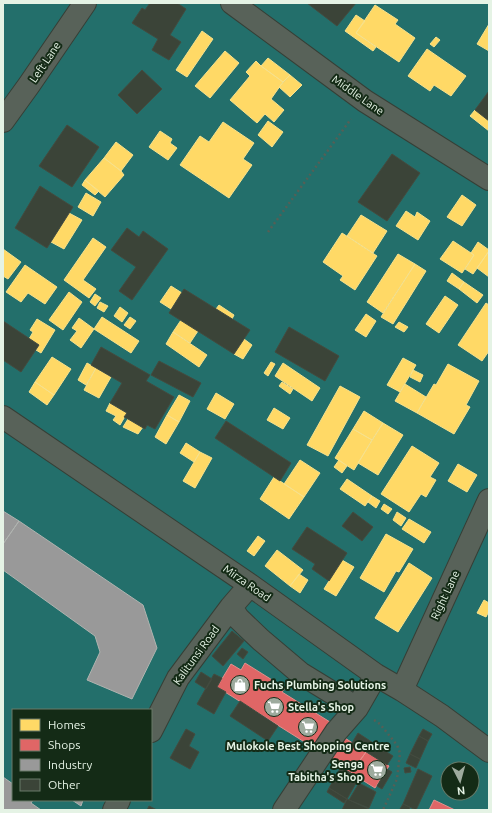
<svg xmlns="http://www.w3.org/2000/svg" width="492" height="813" viewBox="0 0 492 813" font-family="Ubuntu,sans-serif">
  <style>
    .water { fill: #236f6b; fill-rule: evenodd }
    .homes { fill: #ffd966; stroke: #f7e18c }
    .shops { fill: #e06666; stroke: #e2908c }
    .industry { fill: #999; stroke: #b0b4b0 }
    .building { fill: #3b4438; stroke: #434b3f }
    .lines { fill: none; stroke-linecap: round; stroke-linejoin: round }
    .minor-casing { stroke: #363f36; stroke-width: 24 }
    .path { stroke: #555f56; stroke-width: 2.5; stroke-dasharray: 2 3; stroke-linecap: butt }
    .minor { stroke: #586259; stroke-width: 22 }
    .labels { text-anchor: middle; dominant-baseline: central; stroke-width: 4; stroke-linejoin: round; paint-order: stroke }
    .street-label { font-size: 11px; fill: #e5f3e5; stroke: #142b16 }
    .poi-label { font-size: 11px; font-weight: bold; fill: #e5f3e5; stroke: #142b16; text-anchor: start }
  </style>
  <rect width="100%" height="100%" fill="#19261a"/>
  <path class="water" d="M3,3H489V810H3ZM13,710H151V800H13ZM448,769H472V793H448Z"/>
  <path class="homes" d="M375,5L398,20L395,24L415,38L399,62L356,33Z
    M356,15L365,21L356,33L376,47L373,51L345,31Z
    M489,24V51L477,44Z
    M202,31L213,39L187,77L176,70Z
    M436,37L440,40L434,47L430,44Z
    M427,49L466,76L451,96L434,85L430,91L408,76Z
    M225,51L239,63L210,98L195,86Z
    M268,58L290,75L283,82L261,66Z
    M256,61L261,66L283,82L271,99L284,110L274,122L265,114L257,123L230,100L250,76L246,72Z
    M290,75L302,85L290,97L279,87Z
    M475,110L489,121V131L470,116Z
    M268,121L283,132L272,147L258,135Z
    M223,122L254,143L243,159L252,165L229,198L180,165L200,136L209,142Z
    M160,131L172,139L170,143L177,148L168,160L149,147Z
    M116,142L133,155L121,171L104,158Z
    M104,158L121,171L124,175L105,197L85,180Z
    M85,180L99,191L95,195L82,185Z
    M86,193L101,202L93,216L78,207Z
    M462,195L476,205L462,226L447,217Z
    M406,211L415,217L417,212L430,221L418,240L396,226Z
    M69,213L82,220L64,249L51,242Z
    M361,215L387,231L373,253L347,236Z
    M342,233L377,256L355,290L340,280L343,276L323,262Z
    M93,238L106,247L83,280L96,289L89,298L64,280Z
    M453,241L474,255L462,273L440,259Z
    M478,242L489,250V251L473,274L465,269L474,255L471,253Z
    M3,249L21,262L8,279L3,276Z
    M489,251V277L477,268Z
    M398,254L415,264L383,313L367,302Z
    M415,264L426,271L393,324L381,317Z
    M25,265L57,287L45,304L28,293L21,302L6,292Z
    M452,273L464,282L459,289L447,281Z
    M464,282L483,295L477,303L459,289Z
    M171,286L182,293L171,309L160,302Z
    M69,292L82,302L63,330L49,320Z
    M95,294L101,298L95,306L90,302Z
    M445,296L458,305L439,333L426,324Z
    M100,302L108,306L104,312L97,308Z
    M486,303L489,305V351L482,361L458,345Z
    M219,305L234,315L232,319L216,309Z
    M120,307L128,313L122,322L114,316Z
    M366,314L376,321L366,337L355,330Z
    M102,317L139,341L131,353L94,329Z
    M130,317L136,321L130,329L124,325Z
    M79,318L94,329L81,348L70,340L77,331L72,328Z
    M37,319L55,330L41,353L36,350L39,345L29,339L33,332L30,330Z
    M181,320L198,331L190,343L173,332Z
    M399,322L408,327L404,332L395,327Z
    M173,332L207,355L199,367L166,344Z
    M244,339L252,345L243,359L234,354Z
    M52,357L71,369L54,395L35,382Z
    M403,358L416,365L400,392L387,385Z
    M271,362L275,364L268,376L264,373Z
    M87,363L96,368L86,385L78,380Z
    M283,363L320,388L312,401L275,376Z
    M448,364L479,381L466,405L470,407L454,434L417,413L434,384L436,385Z
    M96,368L111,377L99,398L84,390Z
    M413,370L423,375L420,382L410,377Z
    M35,382L54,395L47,405L29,392Z
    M282,382L293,389L290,394L279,386Z
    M405,384L426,397L417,413L395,401Z
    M340,386L360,397L328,456L307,445Z
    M216,393L234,404L225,419L207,409Z
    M179,395L190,401L179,422L167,415Z
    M110,403L127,413L120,425L113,420L116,416L106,411Z
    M274,408L290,418L283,429L267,420Z
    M364,411L383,423L372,440L353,429Z
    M167,415L179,422L166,444L155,437Z
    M128,419L143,427L138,434L123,427Z
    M383,423L403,435L378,475L358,463Z
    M353,429L372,440L354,470L335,458Z
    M186,443L200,452L194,462L180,453Z
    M412,446L439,463L430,477L436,480L426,497L421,494L409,512L381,494Z
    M200,452L212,458L195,488L183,481Z
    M300,460L320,473L304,497L284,484Z
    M339,460L347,466L342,473L334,467Z
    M458,464L477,475L467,492L448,481Z
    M274,477L304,497L289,519L260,499Z
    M347,479L372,496L365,506L340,489Z
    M372,496L380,501L376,508L368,502Z
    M384,504L392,509L388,514L381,509Z
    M397,512L406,518L401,526L393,520Z
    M409,519L431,532L424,543L402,529Z
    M386,534L413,549L399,572L396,571L384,592L360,578Z
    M258,536L265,541L254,556L247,551Z
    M277,550L303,570L290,586L265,566Z
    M342,560L354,567L336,596L324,589Z
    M409,563L432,578L398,632L375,618Z
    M299,574L308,580L300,593L290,586Z
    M484,600L489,603V611L486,617L477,613Z"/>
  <path class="shops" d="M245,663L285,688L282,692L330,722L314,748L217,687L231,664L241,670Z
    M345,738L366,752L351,773L331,760Z
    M366,752L389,766L375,788L351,773Z
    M434,800L455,810H429Z"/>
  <path class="industry" d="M3,511L19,521L3,544Z
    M19,521L143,605L157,648L132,699L87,680L100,652L95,636L3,570V544Z
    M3,777L13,784V800H33L31,803L41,810H3Z
    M72,800H83L81,806Z"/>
  <path class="building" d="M150,3H177L186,9L170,35L181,42L169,60L152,50L158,39L132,23L142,8L145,10Z
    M307,3H356L337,26Z
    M142,70L162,89L137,114L118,95Z
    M489,91V121L475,110Z
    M67,125L99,147L72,187L39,166Z
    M392,154L420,173L387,221L358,202Z
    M40,186L73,207L47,248L15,228Z
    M127,228L139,237L143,231L168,249L132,300L119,291L136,267L111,250Z
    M184,289L250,330L234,354L169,313Z
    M3,321L39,345L21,372L3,360Z
    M289,327L339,356L325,381L275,352Z
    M101,347L150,375L146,381L174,397L155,429L147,425L145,429L128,419L124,417L127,413L110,403L122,383L91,365Z
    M159,361L201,383L193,397L151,375Z
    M226,421L291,463L280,481L215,438Z
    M353,512L373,527L362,541L342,526Z
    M307,527L347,553L329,581L312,569L315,564L292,549Z
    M232,631L244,641L223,666L212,656Z
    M242,648L248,652L243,659L237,654Z
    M201,672L212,679L206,689L195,682Z
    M214,674L222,678L217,687L226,692L214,714L197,704Z
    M240,701L278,726L268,741L230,716Z
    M186,729L195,734L189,746L199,752L190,769L170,758Z
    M423,729L432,734L428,741L419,736Z
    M358,733L393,756L387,765L352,743Z
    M419,736L428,741L420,759L410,754Z
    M410,754L420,759L416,768L406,763Z
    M341,767L359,778L347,799L329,788Z
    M410,767L411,772L405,773L404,768Z
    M387,769L392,772L382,789L377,786Z
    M418,769L432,776L416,810L403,804Z
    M359,783L376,792L369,808L349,800Z
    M329,788L347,799L344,803L327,792Z
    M347,799L371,810H342Z
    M403,804L410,807L409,810H404L400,809Z
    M149,806L157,810H147Z"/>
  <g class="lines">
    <g class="minor-casing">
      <path id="minor" d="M232,3L365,101L489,179
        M3,121L29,85L85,3
        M3,417L250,585L376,675L402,690L442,716L489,751
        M231,607L238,618L261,640L300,673L357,708
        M402,690L489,500
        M151,731L178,678L231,607L250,585
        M114,810L119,800
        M284,810L336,732L357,708L376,675"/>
    </g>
    <path class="path" d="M268,232L351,119
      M374,720L380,724L397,745L400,753L397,779L383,810"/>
    <use href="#minor" class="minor"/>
  </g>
  <defs>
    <g id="shop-disc" transform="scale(1)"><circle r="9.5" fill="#9eab9e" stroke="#142b16"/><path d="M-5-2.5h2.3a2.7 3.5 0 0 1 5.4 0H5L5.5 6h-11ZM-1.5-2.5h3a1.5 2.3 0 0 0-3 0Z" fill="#fff"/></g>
    <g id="supermarket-disc" transform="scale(1)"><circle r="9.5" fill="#9eab9e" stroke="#142b16"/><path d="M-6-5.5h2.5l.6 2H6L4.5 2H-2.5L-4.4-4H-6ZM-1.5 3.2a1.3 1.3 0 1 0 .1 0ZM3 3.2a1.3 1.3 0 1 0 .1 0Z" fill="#fff"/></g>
  </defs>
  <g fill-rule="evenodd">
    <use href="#shop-disc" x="240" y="685"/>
    <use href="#supermarket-disc" x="274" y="707"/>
    <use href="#supermarket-disc" x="308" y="727"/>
    <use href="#supermarket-disc" x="377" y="770"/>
  </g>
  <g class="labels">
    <g class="street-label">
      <text transform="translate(45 62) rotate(-56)">Left Lane</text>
      <text transform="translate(358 95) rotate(35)">Middle Lane</text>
      <text transform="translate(247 583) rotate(35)">Mirza Road</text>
      <text transform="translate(445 595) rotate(-65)">Right Lane</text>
      <text transform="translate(196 655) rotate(-54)">Kalitunsi Road</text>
    </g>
    <g class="poi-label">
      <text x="254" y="685">Fuchs Plumbing Solutions</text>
      <text x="288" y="707">Stella's Shop</text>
      <text x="308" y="746" text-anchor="middle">Mulokole Best Shopping Centre</text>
      <text x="363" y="764" text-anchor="end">Senga<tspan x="363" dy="13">Tabitha's Shop</tspan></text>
    </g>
  </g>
  <rect width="492" height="813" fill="none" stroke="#e5f3e5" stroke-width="8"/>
  <rect x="12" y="709" width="140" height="92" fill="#142b16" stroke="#687b69"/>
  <rect x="20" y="719" width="20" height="12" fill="#ffd966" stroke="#687b69"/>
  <text x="48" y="729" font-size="12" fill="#e5f3e5">Homes</text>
  <rect x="20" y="739" width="20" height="12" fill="#e06666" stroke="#687b69"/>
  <text x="48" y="749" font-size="12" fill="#e5f3e5">Shops</text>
  <rect x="20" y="759" width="20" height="12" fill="#999999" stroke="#687b69"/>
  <text x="48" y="769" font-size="12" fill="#e5f3e5">Industry</text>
  <rect x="20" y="779" width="20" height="12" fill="#3b4438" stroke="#687b69"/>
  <text x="48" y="789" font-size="12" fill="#e5f3e5">Other</text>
  <g transform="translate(460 781) rotate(174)"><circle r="19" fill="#142b16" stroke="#687b69"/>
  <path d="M0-3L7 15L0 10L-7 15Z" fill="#9eab9e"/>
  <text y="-6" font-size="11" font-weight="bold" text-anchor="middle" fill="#e5f3e5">N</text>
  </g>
</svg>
